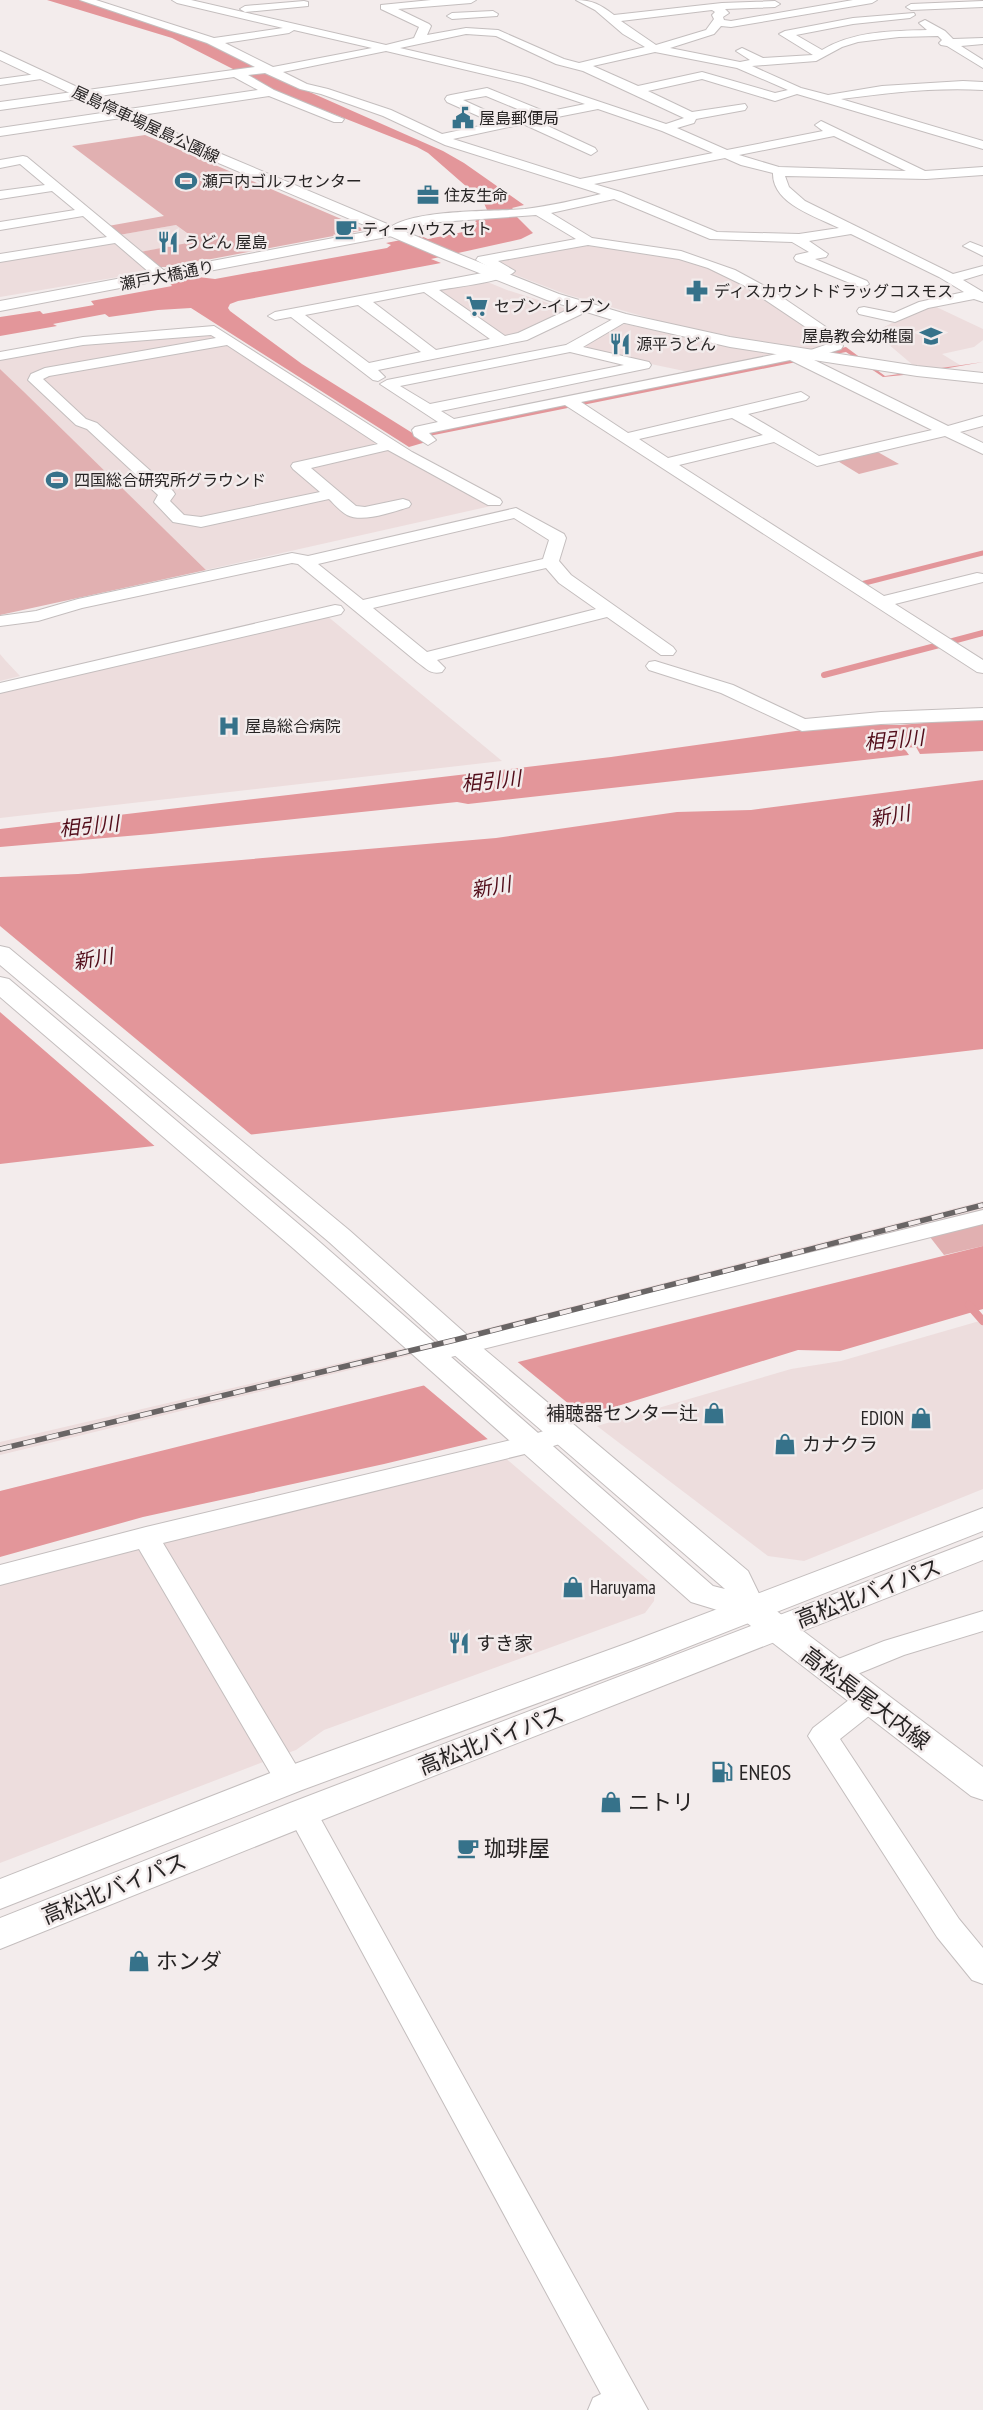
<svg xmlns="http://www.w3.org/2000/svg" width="983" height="2410" viewBox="0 0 983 2410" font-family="'PT Sans Narrow','Noto Sans JP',sans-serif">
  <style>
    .built { fill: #eddddd }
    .green { fill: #e1b0b1 }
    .water { fill: #e3969a }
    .pier { fill: #f3ecec }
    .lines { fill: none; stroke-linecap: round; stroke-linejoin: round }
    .stream-far2 { stroke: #e3969a; stroke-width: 5 }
    .stream-far1 { stroke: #e3969a; stroke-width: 6 }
    .stream { stroke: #e3969a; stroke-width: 8 }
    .minor-casing { stroke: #c4bebe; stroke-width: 2 }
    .tertiary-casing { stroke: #c4bebe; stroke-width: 2 }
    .secondary-casing { stroke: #c4bebe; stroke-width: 2 }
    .primary-casing { stroke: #c4bebe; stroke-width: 2 }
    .trunk-casing { stroke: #c4bebe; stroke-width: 2 }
    .minor { fill: #fff; fill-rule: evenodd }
    .tertiary { fill: #fff; fill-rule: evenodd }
    .secondary { fill: #fff; fill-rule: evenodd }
    .primary { fill: #fff; fill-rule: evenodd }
    .trunk { fill: #fff; fill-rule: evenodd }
    .rail-casing { stroke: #696565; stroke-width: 5.5 }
    .rail { stroke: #f3ecec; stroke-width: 4; stroke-dasharray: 12; stroke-linecap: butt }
    .labels { text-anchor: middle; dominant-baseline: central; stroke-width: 5; stroke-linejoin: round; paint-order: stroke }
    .far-poi-label { font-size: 16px; fill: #272424; stroke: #f3ecec; text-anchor: start }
    .far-street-label { font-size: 16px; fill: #272424; stroke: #f3ecec }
    .poi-label { font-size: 19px; fill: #272424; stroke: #f3ecec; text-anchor: start }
    .water-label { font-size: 20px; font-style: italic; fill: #510c19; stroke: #f3ecec }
    .near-street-label { font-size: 22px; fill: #272424; stroke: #f3ecec }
    .near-poi-label { font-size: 22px; fill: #272424; stroke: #f3ecec; text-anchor: start }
  </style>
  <rect width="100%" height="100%" fill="#f3ecec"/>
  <path class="built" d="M176,225L198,242L140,252L119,235Z
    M589,242L667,254L723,272L787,310L829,343L827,347L816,350L739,338L670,324L565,294L508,272L494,263Z
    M114,243L147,270L142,273L0,297V260Z
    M480,279L507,290L573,311L521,335L502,336L438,289Z
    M930,304L983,329V340L974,347L942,354L960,365L940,369L914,366L874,332Z
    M625,324L722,345L778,355L689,372L584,350L582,346L615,326Z
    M210,334L396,453L491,506L206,570L0,369V358L86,343Z
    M326,615L502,761L0,818V692Z
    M0,654L5,660L20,676L0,681Z
    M983,1201V1211L428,1351L0,1455V1442L452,1337Z
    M983,1320V1489L804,1561L768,1556L597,1426L791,1369L841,1361Z
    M503,1456L655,1586L654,1601L645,1613L324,1730L296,1750L282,1755L157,1541Z
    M144,1544L271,1759L0,1863V1581Z"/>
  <path class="green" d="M145,135L353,224L365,230L169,267H160L140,252L198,241L176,225L119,235L108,226L164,216L72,146Z
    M0,369L23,391L206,570L0,615Z
    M876,451L899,464L859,474L836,460Z
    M983,1224V1246L944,1255L930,1237Z"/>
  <path class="water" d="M47,0H80L203,40L296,86L443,151L464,163L524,205L512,208L517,213V217L533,233L521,239L431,259L441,263L238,301L230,304L228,308L230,311L302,364L414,434L846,347L885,376L983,362L914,374L883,377L846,352L429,436L426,442L409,447L191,308L158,310L109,317L105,314L53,324L57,326L0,336V317L40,311L43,314L94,305L91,301L172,286L169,282L198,277L215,279L387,248L391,245L386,243L421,236L428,239L463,232L477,223L475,221L484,216L487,210L483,201L428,153L417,147L278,92L172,38Z
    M983,718V751L920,754L916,747L904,748L909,755L468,804L457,802L151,834L0,847V829L611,757L845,724L900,725Z
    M983,780V1049L0,1164V877L78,874L496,838L677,812L751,810Z
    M983,1246V1309L840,1351L798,1350L592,1414L384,1464L143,1517L0,1557V1491Z"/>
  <path class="pier" d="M0,926L254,1137L158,1149L0,1012Z
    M514,1359L586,1418L490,1441L421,1383Z"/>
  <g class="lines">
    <path class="stream-far2" d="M861,584L983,553
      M980,634L983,633"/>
    <path class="stream-far1" d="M949,642L983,633
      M824,675L943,644"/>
    <path class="stream" d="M969,1305L983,1321"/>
    <g class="minor-casing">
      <path id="minor" d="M80,0H96L214,38L283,28L177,3L172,0H191L386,45L414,38L419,27L381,9V5L431,0H476L471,3L398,9L429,24L431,26L427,35L466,28L498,30L564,59L579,63L645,47L623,34L595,10L576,0C592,0 601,5 614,15L722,3L775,1L780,4L775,7L725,9L729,13L723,17L724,20L731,21L853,0H877L872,3L731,27L721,26L714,34L670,48L740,62L750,60L736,51L742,48L763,58L813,55L779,34L785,31L853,18L914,13L915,15L910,18L853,24L796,35L822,50C853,31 891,31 927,30L919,23L925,20L945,31L953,39L983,38V44L961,46L983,60V68L947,46L941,45L939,43L942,40L938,36L899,37L858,42L842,47L816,61L752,66L801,88L828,95L882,86L963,81L983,82V90C936,87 888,93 841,99L983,141V149L797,94L775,101L702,79L648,91L692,112L745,104L747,107L745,110L696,119L694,123L677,128L727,150L823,131L815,125L821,121L925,171L983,167V175L926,179L785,176L789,187L805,201L953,274L983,266V274L963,280L983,292V302L974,299L928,308L895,322L859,314L857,311L859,308L864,307L894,313L919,302L964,292L939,277L851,234L809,241L828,254L826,257L815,259L867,281L869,284L862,288L796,261L794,258L796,255L809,252L792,242L710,239L614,199L551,213L592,238L681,251L735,270L770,289L820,323L836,334L843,346L841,349L813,358L808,357L806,354L808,351L828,344L825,340L743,285L708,268L679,259L588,245L498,261L515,271C506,282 454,287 439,290L505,336L518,333L580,304H590L592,307L590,310L527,340L378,370L385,377L378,381L373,380L291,317L275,320L268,316L275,312L493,271H496L476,260L478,257L576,239L536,215L439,222L411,228L397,235H387L385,232C404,208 494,212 525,209C550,206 576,200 601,194L445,145L383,116L321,94L300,89L265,73L248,75L274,90L344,119L342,122H334L269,96L0,136V128L258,90L234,77L0,110V102L255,67L207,43ZM712,10L715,12L712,15L714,19L706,30L656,45L621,21ZM294,30L372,48L273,67L225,43L289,33ZM466,34L496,36L556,64L583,71L684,118L666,124L529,78L400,48ZM386,51L522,83L585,104L546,112L487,88L451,95L447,96L445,99L447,102L494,123L442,134L391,110L328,89L307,84L283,72ZM655,52L737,68L788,90L775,93L702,72L638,86L593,66ZM486,96L532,115L507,120L463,100ZM598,109L662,131L713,153L580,179L453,139L523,124L591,155L597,151L595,148L537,121ZM834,136L906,171L779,167L739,155ZM725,158L741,165L773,173C772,204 817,217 839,228L799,234L717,232L621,192L594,184ZM424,292L490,339L436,350L373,302ZM358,305L421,352L369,363L305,315Z
        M304,1L308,2V6L245,12L240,9L245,6Z
        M983,1V7L911,10L906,7L911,4Z
        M493,11L498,14L497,16L452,19L447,16L452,13Z
        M44,73L48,74L50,76L48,78L0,85V79Z
        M23,156L27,157L167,273L169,276L167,279H157L115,243L0,262V254L107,237L83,216L0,230V222L75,210L52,191L0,199V191L45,185L20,164L0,168V160Z
        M970,242L983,247V256L963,246Z
        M622,314L629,318L627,321L583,347L649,362L651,365L649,368L441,411L454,419L787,352L796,348L801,349L803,352L802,354L948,426L983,416V426L960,432L983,443V454L945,436L817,466L774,442L679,465L884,596L977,573L983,574V582L895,604L983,660V673L977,672L565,405L429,433L436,440L428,445L414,436L412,430L415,427L438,422L380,384L387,380L566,345ZM570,352L624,365L430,404L400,386ZM790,360L932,430L819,456L748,414L806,400L809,397L801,392L628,433L581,402ZM732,418L763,435L668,458L639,439Z
        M214,326L412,452L500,499L502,502L500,505H488L388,450L311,468L356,506L365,507L403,499L409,501L411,504L409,507C392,512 363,523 347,515C340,511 334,504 329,499L201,527L173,522L154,502L158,495L87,429L76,425L28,380L31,374L45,368L216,338L211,335L83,345L0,360V352L83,337ZM227,345L378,444L293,463L291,466L293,469L320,492L201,517L184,515L170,501L175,494L173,491L97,423L86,419L43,379L49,376Z
        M516,508L564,534L566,538L559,561L571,575L673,647L676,651L673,655H661L607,617L437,660L445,668L442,672C430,675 426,668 417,662L298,564L292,563L82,608L38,621L0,626V616L36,611L78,599L292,553L308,556ZM514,518L549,540L543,559L363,600L318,564ZM546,568L559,583L596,609L427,652L373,608Z
        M335,605L341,606L344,610L341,614L0,693V683Z
        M655,661L733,685L805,719L881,712L983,708V720L881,724L802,731L721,693L649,670L646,666L649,662Z
        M983,1210V1224L431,1362L422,1360L418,1354L422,1348L431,1346Z
        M566,1424L575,1427L579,1433L575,1439L541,1450L163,1543L305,1780L301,1788L290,1792L279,1788L139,1549L0,1585V1565L146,1527L528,1436Z
        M983,1611V1631L904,1655L833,1684L823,1681L819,1673L823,1665L884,1641Z
        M869,1689L879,1692L884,1700L879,1708L840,1739L959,1919L983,1948V1984L972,1980L937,1937L808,1736L813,1728L859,1692Z
        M302,1801L313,1805L648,2410H588L593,2398L601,2394L287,1813L291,1805Z"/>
    </g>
    <g class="tertiary-casing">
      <path id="tertiary" d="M392,227L397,229L400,232L397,235L0,311V301Z
        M0,946L9,948L349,1230L465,1333L748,1571L766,1608L762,1616L750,1620L691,1602L294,1249L0,997V977L9,979L314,1237L713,1586L725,1589L445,1347L329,1242L0,965Z"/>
    </g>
    <g class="secondary-casing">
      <path id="secondary" d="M0,51L219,153L456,253L559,294L626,314L730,337L917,366L983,373V383L917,376L730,347L616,321L547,300L444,259L209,159L0,60Z"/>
    </g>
    <g class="primary-casing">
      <path id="primary" d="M750,1596L762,1600L983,1767V1800L971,1796L738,1616L734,1608L738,1600Z"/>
    </g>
    <g class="trunk-casing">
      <path id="trunk" d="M983,1508V1531L652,1661L302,1790L0,1909V1879L278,1770L628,1643Z
        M983,1537V1560L314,1823L0,1949V1918L290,1803Z"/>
    </g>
    <use href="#minor" class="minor"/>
    <use href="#tertiary" class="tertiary"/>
    <use href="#secondary" class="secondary"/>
    <use href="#primary" class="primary"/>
    <use href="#trunk" class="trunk"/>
    <g class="rail-casing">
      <path id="rail" d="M0,1449L455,1340L983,1205"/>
    </g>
    <use href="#rail" class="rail"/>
  </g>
  <defs>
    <g id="civic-bare" transform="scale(1.725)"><path d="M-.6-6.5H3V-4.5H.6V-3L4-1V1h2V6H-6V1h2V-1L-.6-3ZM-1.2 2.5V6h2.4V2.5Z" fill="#36728a" stroke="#f3ecec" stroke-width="2.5" paint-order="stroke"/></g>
    <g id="stadium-bare" transform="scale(1.725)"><path d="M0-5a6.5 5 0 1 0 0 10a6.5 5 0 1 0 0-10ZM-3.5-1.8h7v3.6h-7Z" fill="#36728a" stroke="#f3ecec" stroke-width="2.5" paint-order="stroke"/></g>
    <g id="office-bare" transform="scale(1.725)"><path d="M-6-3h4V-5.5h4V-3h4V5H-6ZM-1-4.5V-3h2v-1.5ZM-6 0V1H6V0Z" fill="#36728a" stroke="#f3ecec" stroke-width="2.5" paint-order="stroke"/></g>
    <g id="cafe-bare" transform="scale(1.725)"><path d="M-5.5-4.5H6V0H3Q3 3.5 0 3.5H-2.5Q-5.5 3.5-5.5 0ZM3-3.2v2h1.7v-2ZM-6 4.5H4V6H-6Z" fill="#36728a" stroke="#f3ecec" stroke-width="2.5" paint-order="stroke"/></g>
    <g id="restaurant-bare" transform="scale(1.725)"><path d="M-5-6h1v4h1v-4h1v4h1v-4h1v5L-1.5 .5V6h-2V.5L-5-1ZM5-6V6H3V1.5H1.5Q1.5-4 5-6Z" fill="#36728a" stroke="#f3ecec" stroke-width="2.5" paint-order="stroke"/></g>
    <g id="pharmacy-bare" transform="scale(1.725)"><path d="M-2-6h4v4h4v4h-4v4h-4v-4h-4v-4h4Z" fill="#36728a" stroke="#f3ecec" stroke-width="2.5" paint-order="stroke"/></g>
    <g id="supermarket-bare" transform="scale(1.725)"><path d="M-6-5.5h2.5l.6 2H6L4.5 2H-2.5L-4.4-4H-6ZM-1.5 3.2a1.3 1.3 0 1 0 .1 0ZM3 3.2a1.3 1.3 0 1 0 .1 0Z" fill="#36728a" stroke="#f3ecec" stroke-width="2.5" paint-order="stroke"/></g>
    <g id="school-bare" transform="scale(1.725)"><path d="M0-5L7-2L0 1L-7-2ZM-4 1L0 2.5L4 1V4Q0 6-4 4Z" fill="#36728a" stroke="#f3ecec" stroke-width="2.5" paint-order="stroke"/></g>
    <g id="hospital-bare" transform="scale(1.725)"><path d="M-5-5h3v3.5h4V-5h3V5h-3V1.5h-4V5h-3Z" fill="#36728a" stroke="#f3ecec" stroke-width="2.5" paint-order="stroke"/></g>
    <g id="shop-bare" transform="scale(1.725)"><path d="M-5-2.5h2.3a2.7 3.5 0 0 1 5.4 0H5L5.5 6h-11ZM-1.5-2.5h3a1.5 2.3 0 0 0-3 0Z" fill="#36728a" stroke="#f3ecec" stroke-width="2.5" paint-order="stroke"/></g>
    <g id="fuel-bare" transform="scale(1.725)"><path d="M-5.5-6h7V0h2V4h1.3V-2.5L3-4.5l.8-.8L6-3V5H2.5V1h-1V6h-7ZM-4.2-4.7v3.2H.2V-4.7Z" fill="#36728a" stroke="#f3ecec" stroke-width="2.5" paint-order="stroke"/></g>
  </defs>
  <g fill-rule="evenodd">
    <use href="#civic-bare" x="463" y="118"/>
    <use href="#stadium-bare" x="186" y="181"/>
    <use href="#office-bare" x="428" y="195"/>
    <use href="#cafe-bare" x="346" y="229"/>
    <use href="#restaurant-bare" x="168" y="242"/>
    <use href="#pharmacy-bare" x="697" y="291"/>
    <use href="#supermarket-bare" x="477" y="306"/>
    <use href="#school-bare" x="931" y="336"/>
    <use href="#restaurant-bare" x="620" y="344"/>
    <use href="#stadium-bare" x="57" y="480"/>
    <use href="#hospital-bare" x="229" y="726"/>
    <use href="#shop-bare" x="714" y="1413"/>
    <use href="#shop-bare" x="921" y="1418"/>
    <use href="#shop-bare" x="785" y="1444"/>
    <use href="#shop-bare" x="573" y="1587"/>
    <use href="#restaurant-bare" x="459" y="1643"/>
    <use href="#fuel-bare" x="722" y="1772"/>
    <use href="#shop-bare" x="611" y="1802"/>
    <use href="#cafe-bare" x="468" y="1848"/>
    <use href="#shop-bare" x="139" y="1961"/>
  </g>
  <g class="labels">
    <g class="far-poi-label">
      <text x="479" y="118">屋島郵便局</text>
      <text x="202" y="181">瀬戸内ゴルフセンター</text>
      <text x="444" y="195">住友生命</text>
      <text x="362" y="229">ティーハウス セト</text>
      <text x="184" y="242">うどん 屋島</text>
      <text x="714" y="291">ディスカウントドラッグコスモス</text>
      <text x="494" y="306">セブン-イレブン</text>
      <text x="914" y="336" text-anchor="end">屋島教会幼稚園</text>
      <text x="636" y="344">源平うどん</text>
      <text x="74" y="480">四国総合研究所グラウンド</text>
      <text x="245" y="726">屋島総合病院</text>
    </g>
    <g class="far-street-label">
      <text transform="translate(146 124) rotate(25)">屋島停車場屋島公園線</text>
      <text transform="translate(167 275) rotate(-11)">瀬戸大橋通り</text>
    </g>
    <g class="poi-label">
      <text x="698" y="1413" text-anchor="end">補聴器センター辻</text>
      <text x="904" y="1418" text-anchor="end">EDION</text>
      <text x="802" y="1444">カナクラ</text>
      <text x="590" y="1587">Haruyama</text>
      <text x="476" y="1643">すき家</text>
    </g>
    <g class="water-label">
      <text transform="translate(894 740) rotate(-5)">相引川</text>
      <text transform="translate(491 781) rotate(-6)">相引川</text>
      <text transform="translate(890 816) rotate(-10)">新川</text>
      <text transform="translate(89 826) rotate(-6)">相引川</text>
      <text transform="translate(491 887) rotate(-10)">新川</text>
      <text transform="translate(93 959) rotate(-10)">新川</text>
    </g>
    <g class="near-street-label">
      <text transform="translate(868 1593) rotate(-21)">高松北バイパス</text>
      <text transform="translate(866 1698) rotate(37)">高松長尾大内線</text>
      <text transform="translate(491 1740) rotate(-21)">高松北バイパス</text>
      <text transform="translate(114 1888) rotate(-22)">高松北バイパス</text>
    </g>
    <g class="near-poi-label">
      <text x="739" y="1772">ENEOS</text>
      <text x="628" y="1802">ニトリ</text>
      <text x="484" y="1848">珈琲屋</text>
      <text x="156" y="1961">ホンダ</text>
    </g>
  </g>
</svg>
